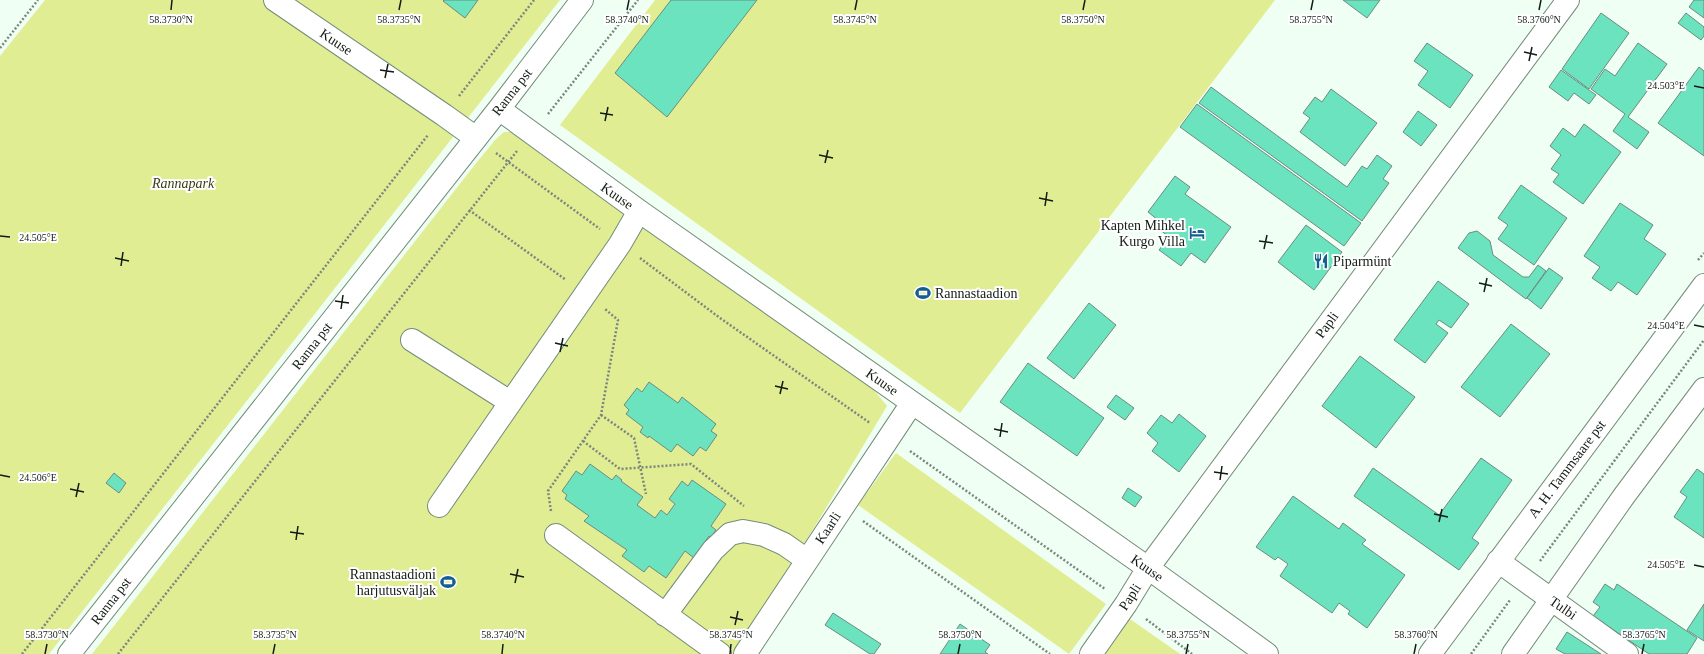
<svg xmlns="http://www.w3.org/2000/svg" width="1704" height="654" viewBox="0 0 1704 654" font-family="Georgia,serif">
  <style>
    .green { fill: #e0ed92 }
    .building { fill: #6ae3be; stroke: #6d8b80 }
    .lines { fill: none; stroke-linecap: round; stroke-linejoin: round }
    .minor-casing { stroke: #748c7a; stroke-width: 24 }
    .path { stroke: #7b877e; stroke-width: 2.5; stroke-dasharray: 2 2; stroke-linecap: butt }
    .minor { stroke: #fff; stroke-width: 22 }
    .ticks { fill: none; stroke: #121b14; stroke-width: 1.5 }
    .labels { text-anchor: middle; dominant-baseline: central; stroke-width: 4; stroke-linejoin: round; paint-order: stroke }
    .street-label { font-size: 14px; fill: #121b14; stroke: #fff }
    .park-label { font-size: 14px; font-style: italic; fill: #3a3f16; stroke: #fff }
    .poi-label { font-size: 14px; fill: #121b14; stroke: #fff; text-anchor: end }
    .ticks-label { font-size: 10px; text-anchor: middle; fill: #121b14; stroke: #fff; stroke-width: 4; stroke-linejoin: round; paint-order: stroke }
  </style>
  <rect width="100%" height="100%" fill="#effff3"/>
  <path class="green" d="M45,0H560L49,654H0V56Z
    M655,0H1275L960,413L560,125Z
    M504,132H511L521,137L869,384L887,406L814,528L732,654H92L477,162L496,139Z
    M896,453L1106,604L1069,654L858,505Z
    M1130,619L1180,654H1105Z"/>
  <path class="building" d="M444,0H478L465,18L443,1Z
    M671,0H757L667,117L615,73Z
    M1343,0H1380L1367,18Z
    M1694,0H1704V18L1689,7Z
    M1601,13L1629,33L1589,89L1562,69Z
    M1686,13L1704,27V36L1701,40L1678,23Z
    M1427,43L1473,75L1450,108L1418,85L1428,71L1414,61Z
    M1638,43L1667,64L1628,117L1649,132L1637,149L1613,131L1625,114L1591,89L1605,69L1615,76Z
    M1699,67L1704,71V156L1658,123Z
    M1561,70L1596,95L1589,104L1574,93L1568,101L1549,87Z
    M1211,87L1347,187L1362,166L1367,169L1377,155L1392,166L1383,179L1389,183L1362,221L1199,103Z
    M1331,89L1377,123L1345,166L1300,132L1310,118L1303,113L1315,97L1322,102Z
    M1197,104L1361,223L1344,246L1180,127Z
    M1418,111L1437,125L1421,146L1403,132Z
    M1584,124L1621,152L1583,204L1553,182L1559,174L1551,169L1561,155L1550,146L1563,128L1575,137Z
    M1175,176L1190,187L1185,194L1231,227L1205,263L1191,253L1181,266L1159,250L1169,237L1154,225L1158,220L1148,212Z
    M1521,185L1567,218L1534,265L1498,239L1508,225L1498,218Z
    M1620,203L1653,225L1644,239L1666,254L1637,295L1618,282L1611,291L1592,278L1600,267L1584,256Z
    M1306,225L1342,252L1314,290L1278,262Z
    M1477,231L1490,241L1493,255L1523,277H1529L1538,265L1546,271L1526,299L1458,248L1469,233Z
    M1549,268L1563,278L1541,309L1527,298Z
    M1438,281L1469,304L1451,328L1439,320L1436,324L1448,333L1425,363L1394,340Z
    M1089,303L1116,325L1074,379L1047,358Z
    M1511,324L1550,354L1500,417L1461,387Z
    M1360,356L1415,397L1376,448L1322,406Z
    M1028,363L1104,418L1077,456L1000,402Z
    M649,382L678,403L682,397L716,424L711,431L717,435L706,451L700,447L693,456L677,444L671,452L649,436L648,438L640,432L643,427L626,414L629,410L624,405L637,388L642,392Z
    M1116,395L1134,408L1125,420L1107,407Z
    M1179,414L1206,436L1179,472L1152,451L1158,443L1147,433L1161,415L1172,423Z
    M1481,458L1512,480L1472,538L1479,543L1459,570L1354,496L1373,468L1439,515Z
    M590,464L612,480L616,475L622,480L621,481L643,497L637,505L655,518L661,510L667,515L675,504L669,499L682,481L688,486L692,480L726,504L711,526L716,530L711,537L709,536L694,558L685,551L666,578L649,566L644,572L622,556L627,550L584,521L589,516L565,499L567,495L562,491L576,471L582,475Z
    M1697,469L1704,474V538L1674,517L1687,497L1680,492Z
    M114,473L126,483L119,493L106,483Z
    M1128,488L1142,497L1135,507L1122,498Z
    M1293,496L1339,529L1343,523L1366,540L1362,544L1405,575L1367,628L1348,614L1350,611L1339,603L1332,613L1280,576L1288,564L1278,557L1275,560L1256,547Z
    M1605,584L1614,590L1617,584L1697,638L1687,654H1649L1593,616L1600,607L1593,602Z
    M1704,604V641L1687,630Z
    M833,613L881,644L874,654H870L825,625Z
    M960,624L990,645L985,652L988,654H940Z
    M1567,632L1601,654H1565L1556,649Z"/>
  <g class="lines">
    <g class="minor-casing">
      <path id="minor" d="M275,0L444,115L476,138
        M499,109L639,211L1148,568L1267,654
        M412,340L510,402
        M439,506L620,244L639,211
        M556,535L720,654
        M1498,561L1627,654
        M665,615L713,550L730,534L743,531L764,535L784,544L807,560
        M69,654L499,109L582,0
        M745,654L912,403
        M1091,654L1126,604L1148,568L1568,0
        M1430,654L1704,285
        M1513,654L1624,496L1704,389"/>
    </g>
    <path class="path" d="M0,48L38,0
      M459,96L534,0
      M548,114L638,0
      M496,153L600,229
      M469,210L566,280
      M640,258L720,318L870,423
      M1698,260L1704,253
      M601,415L634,438L646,494
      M583,441L620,469L691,464L744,506
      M910,451L1105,589
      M551,511L548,491L601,415L618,320L605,309
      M863,521L1050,654
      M1540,561L1704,340
      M1146,619L1192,654
      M22,654L428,135
      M118,654L517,151
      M1471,654L1510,600"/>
    <use href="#minor" class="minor"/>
  </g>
  <path class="ticks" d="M171,10L172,0M399,10L401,0M627,10L629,0M855,10L857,0M1083,10L1085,0M1311,10L1313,0M1539,10L1541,0M1524,52L1537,55M1529,61L1532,47M380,70L394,72M385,78L388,64M1694,86L1704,88M600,113L613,115M605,121L608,107M819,155L833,158M825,163L828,150M1039,198L1053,201M1045,206L1047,192M0,236L10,237M1259,241L1273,243M1264,249L1267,235M115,258L129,261M121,266L123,252M1479,283L1492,286M1484,292L1487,278M335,301L349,303M341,309L343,295M1694,325L1704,327M555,343L568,346M560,352L563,338M775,386L788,389M780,394L783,381M994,429L1008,432M1000,437L1002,423M1214,472L1228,474M0,475L10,477M1220,480L1222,466M70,489L84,492M76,497L79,483M1434,514L1448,517M1439,522L1442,509M290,532L304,534M296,540L298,526M1694,565L1704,567M510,574L524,577M515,583L518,569M730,617L743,620M735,625L738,611M45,654L47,644M273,654L275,644M502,654L503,644M730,654L731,644M958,654L960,644M1186,654L1188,644M1414,654L1416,644M1642,654L1644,644"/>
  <defs>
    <g id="hotel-bare" transform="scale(1.2)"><path d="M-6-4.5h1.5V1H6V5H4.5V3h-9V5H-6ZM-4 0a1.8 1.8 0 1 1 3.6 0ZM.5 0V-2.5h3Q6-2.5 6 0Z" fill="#145f92" stroke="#fff" stroke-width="2.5" paint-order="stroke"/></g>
    <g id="restaurant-bare" transform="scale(1.2)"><path d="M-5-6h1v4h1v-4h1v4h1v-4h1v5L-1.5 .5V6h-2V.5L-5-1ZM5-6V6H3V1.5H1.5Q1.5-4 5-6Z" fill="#145f92" stroke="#fff" stroke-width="2.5" paint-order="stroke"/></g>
    <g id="stadium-bare" transform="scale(1.2)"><path d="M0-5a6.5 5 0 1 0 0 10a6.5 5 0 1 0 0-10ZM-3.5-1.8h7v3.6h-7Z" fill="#145f92" stroke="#fff" stroke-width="2.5" paint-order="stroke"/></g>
  </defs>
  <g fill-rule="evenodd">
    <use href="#hotel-bare" x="1197" y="233"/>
    <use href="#restaurant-bare" x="1321" y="261"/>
    <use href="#stadium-bare" x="923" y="293"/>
    <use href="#stadium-bare" x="448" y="582"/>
  </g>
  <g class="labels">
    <g class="street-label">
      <text transform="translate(336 42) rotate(34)">Kuuse</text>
      <text transform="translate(512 92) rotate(-52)">Ranna pst</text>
      <text transform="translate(617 196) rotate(35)">Kuuse</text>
      <text transform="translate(1327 325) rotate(-54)">Papli</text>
      <text transform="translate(312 346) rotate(-52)">Ranna pst</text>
      <text transform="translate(882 382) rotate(35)">Kuuse</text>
      <text transform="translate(1567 469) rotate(-53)">A. H. Tammsaare pst</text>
      <text transform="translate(828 528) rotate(-57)">Kaarli</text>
      <text transform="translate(1147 568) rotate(35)">Kuuse</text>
      <text transform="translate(1130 597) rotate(-57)">Papli</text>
      <text transform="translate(111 601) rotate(-52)">Ranna pst</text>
      <text transform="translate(1563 608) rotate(35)">Tulbi</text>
    </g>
    <g class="park-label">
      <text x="183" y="183">Rannapark</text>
    </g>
    <g class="poi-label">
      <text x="1185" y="225">Kapten Mihkel<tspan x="1185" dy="16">Kurgo Villa</tspan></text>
      <text x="1333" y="261" text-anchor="start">Piparmünt</text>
      <text x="935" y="293" text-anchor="start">Rannastaadion</text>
      <text x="436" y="574">Rannastaadioni<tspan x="436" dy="16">harjutusväljak</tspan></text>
    </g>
  </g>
  <g class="ticks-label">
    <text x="171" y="23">58.3730°N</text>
    <text x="399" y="23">58.3735°N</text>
    <text x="627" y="23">58.3740°N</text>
    <text x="855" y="23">58.3745°N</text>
    <text x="1083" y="23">58.3750°N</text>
    <text x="1311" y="23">58.3755°N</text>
    <text x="1539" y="23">58.3760°N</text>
    <text x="1666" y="89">24.503°E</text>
    <text x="38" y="241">24.505°E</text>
    <text x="1666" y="329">24.504°E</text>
    <text x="38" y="481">24.506°E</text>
    <text x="1666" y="568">24.505°E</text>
    <text x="47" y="638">58.3730°N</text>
    <text x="275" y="638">58.3735°N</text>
    <text x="503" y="638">58.3740°N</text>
    <text x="731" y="638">58.3745°N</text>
    <text x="960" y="638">58.3750°N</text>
    <text x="1188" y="638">58.3755°N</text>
    <text x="1416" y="638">58.3760°N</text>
    <text x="1644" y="638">58.3765°N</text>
  </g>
</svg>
